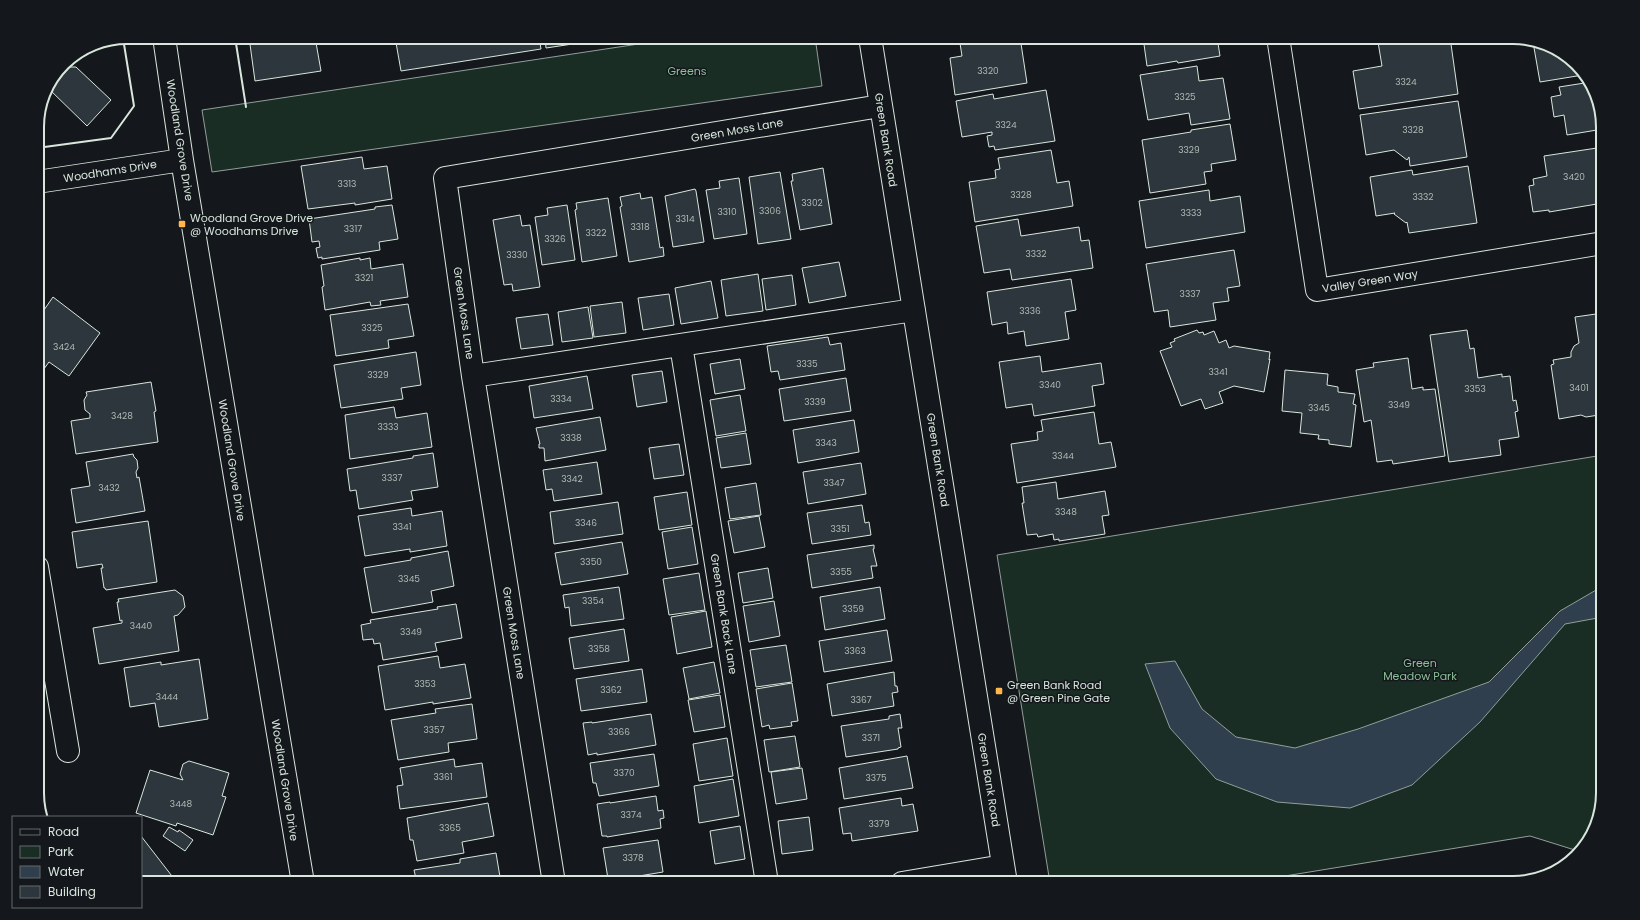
<svg xmlns="http://www.w3.org/2000/svg" width="1640" height="920" viewBox="0 0 1640 920" font-family="Poppins,sans-serif">
  <style>
    .green { fill: #1a2d24; stroke: #939e99 }
    .water { fill: #2f3f4d; stroke: #939e99 }
    .building { fill: #2c363c; stroke: #d8e6dc }
    .lines { fill: none; stroke-linecap: round; stroke-linejoin: round }
    .minor-casing { stroke: #d8e6dc; stroke-width: 24 }
    .minor { stroke: #14181c; stroke-width: 22 }
    .wall { stroke: #d8e6dc; stroke-width: 2 }
    .poi-dot { fill: #ffb74d; stroke: #14181c; stroke-width: 1.5 }
    .labels { text-anchor: middle; dominant-baseline: central; stroke-width: 3; stroke-linejoin: round; paint-order: stroke }
    .number-label { font-size: 9px; fill: #adbab4 }
    .park-label { font-size: 11px; fill: #8ac095; stroke: #14181c }
    .street-label { font-size: 11px; fill: #d8e6dc; stroke: #14181c }
    .poi-label { font-size: 11px; fill: #d8e6dc; stroke: #14181c; text-anchor: start }
    .rim { fill: none; stroke: #d8e6dc; stroke-width: 2 }
  </style>
  <rect width="100%" height="100%" fill="#14181c"/>
  <path class="green" d="M685,37H815L822,86L212,172L202,110Z
    M1603,455V793L1591,838L1578,851L1530,836L1242,883H1050L997,555Z"/>
  <path class="water" d="M1603,586V617L1565,624L1480,722L1412,785L1350,808L1277,802L1216,779L1170,728L1145,664L1175,661L1202,709L1236,737L1295,748L1358,729L1489,682L1560,611Z"/>
  <path class="building" d="M249,37H315L321,71L255,81Z
    M395,37H539L541,49L401,71Z
    M545,37H619L546,48Z
    M959,37H1020L1027,83L955,95L950,58L962,56Z
    M1143,37H1217L1220,56L1178,63L1177,61L1147,66Z
    M1345,37H1378L1346,42Z
    M1413,37H1450L1458,94L1359,109L1353,71L1382,66L1378,42Z
    M1533,42L1558,49L1583,75L1540,82Z
    M1197,66L1199,81L1223,78L1230,119L1191,125L1189,113L1148,120L1140,75Z
    M70,67H76L111,100L87,126L49,89Z
    M1591,82L1603,122V129L1567,135L1564,115L1554,117L1551,97L1561,95L1559,87Z
    M1046,90L1055,141L995,150L994,146L989,147L987,136L992,135V132L962,137L956,101L993,94L994,99Z
    M1458,101L1467,157L1410,166L1409,157L1407,160L1394,150L1366,155L1360,115Z
    M1230,124L1236,160L1211,164L1212,171L1204,172L1206,184L1150,193L1142,140L1191,132V130Z
    M1603,141V203L1549,212V210L1533,212L1529,186L1534,185L1533,179L1547,176L1544,156L1597,148L1596,142Z
    M1051,150L1057,183L1069,181L1073,206L975,222L969,182L996,178L995,170L1000,169L998,158Z
    M362,157L364,169L387,166L392,199L355,205V203L308,209L301,166Z
    M1468,166L1477,223L1409,233L1407,222L1406,223L1394,214L1395,213L1376,216L1370,177L1412,170L1413,175Z
    M823,168L832,224L800,230L791,181H793L792,174Z
    M780,172L791,239L758,244L749,177Z
    M739,178L747,234L714,239L706,190L720,188L719,181Z
    M695,189L696,191L704,242L673,247L665,196Z
    M1209,190L1210,201L1240,196L1245,232L1146,248L1139,201Z
    M640,193L641,199L652,197L660,248L663,247L664,256L629,262L620,207L622,206L620,197Z
    M608,198L617,256L582,262L575,210L577,209L576,203Z
    M392,205L398,239L379,242L380,250L322,259V257L318,258L316,248L320,247L319,241L312,242L309,219L375,209V207Z
    M567,205L575,260L542,265L535,217L548,215L547,208Z
    M520,215L522,226L530,225L540,287L513,291L512,284L504,285L493,220Z
    M1018,219L1021,236L1079,227L1081,241L1089,240L1093,268L1012,280L1010,269L984,273L976,226Z
    M1234,250L1240,286L1227,288L1229,301L1213,303L1216,320L1170,327L1168,310L1154,312L1146,264Z
    M360,258V260L370,258L371,269L403,264L408,297L380,301L381,305L371,306L370,302L325,310L322,287L324,286L321,265Z
    M839,262L846,296L809,303L802,268Z
    M758,274L763,311L726,316L721,280Z
    M792,275L796,305L766,310L762,279Z
    M1071,279L1076,310L1065,312L1069,339L1026,346L1024,331L1008,334L1007,322L992,325L987,292Z
    M711,281L718,318L681,324L675,288Z
    M669,294L674,325L643,330L638,298Z
    M53,297L100,333L69,376L49,362L38,377L37,320Z
    M622,302L626,333L594,337L590,306Z
    M408,304L414,336L388,340L389,348L336,356L330,315Z
    M588,307L593,338L562,342L558,312Z
    M1603,313V412L1599,415L1586,417L1581,415L1559,419L1551,365L1554,364L1553,360L1571,357V352L1574,346L1579,343L1575,317Z
    M548,314L553,345L521,349L516,318Z
    M1197,330L1199,333L1203,332L1204,335L1214,331L1219,343L1226,340L1229,348L1234,346L1270,352L1269,360L1270,359L1264,392L1234,386L1219,392L1223,403L1205,409L1201,399L1181,406L1160,351L1172,347L1170,343L1175,341L1174,339Z
    M1467,330L1470,349L1474,348L1478,378L1502,374V377L1510,376L1513,401L1516,400L1518,411L1515,412L1519,437L1499,440L1501,455L1449,462L1430,335Z
    M828,337L830,345L841,343L845,370L780,380L778,371L771,372L767,346Z
    M416,352L421,385L401,388L403,399L341,408L334,365Z
    M1040,356L1042,372L1101,363L1104,384L1092,386L1095,406L1034,416L1032,404L1006,408L999,362Z
    M1408,358L1412,389L1423,387V390L1435,389L1445,456L1393,464L1392,460L1377,462L1371,420L1364,422L1356,370L1374,367L1373,363Z
    M740,359L745,389L715,394L710,364Z
    M1285,370L1328,374L1327,385L1338,387V392L1355,394L1353,404L1356,405L1351,447L1329,444V440L1318,439L1319,435L1300,433L1302,413L1282,411Z
    M662,371L667,402L637,407L632,375Z
    M587,376L593,409L534,418L529,386Z
    M846,378L851,411L784,421L779,389Z
    M151,382L156,411L154,412L158,442L76,454L71,421L90,418V414L85,410L84,400L87,395L86,392Z
    M740,395L746,431L716,436L710,400Z
    M394,407L396,418L427,413L432,447L350,459L345,415Z
    M1094,412L1099,444L1111,442L1116,467L1017,483L1011,444L1038,440L1037,432L1043,431L1041,420Z
    M600,417L606,450L545,461L544,448H539V444H540L536,428Z
    M854,420L859,452L798,463L793,430Z
    M746,433L751,464L721,468L716,438Z
    M679,444L684,475L654,479L649,448Z
    M433,453L438,487L411,491L413,500L359,509L356,490L350,491L347,469L413,458V456Z
    M133,454L134,457L137,460L138,468L136,472L137,478L139,477L145,511L76,523L71,489L90,486L86,462Z
    M597,462L602,494L554,501L552,489L546,490L543,470Z
    M861,463L866,494L808,504L803,472Z
    M1056,482L1058,499L1105,491L1109,515L1102,516L1105,534L1059,541V539L1054,540L1053,534L1038,537L1037,534L1027,535L1022,503H1024L1022,487Z
    M756,483L761,515L730,519L725,488Z
    M687,492L692,525L659,530L654,497Z
    M618,502L623,534L554,544L550,512Z
    M862,505L865,523L869,522L871,535L812,544L807,513Z
    M411,508L412,516L442,511L447,546L410,552V549L365,556L358,516Z
    M759,516L765,547L734,553L728,521Z
    M148,521L157,582L106,590L105,588H104L101,568H103L102,564L77,568L72,532Z
    M692,527L698,564L668,569L662,532Z
    M622,542L628,574L561,585L555,553Z
    M874,545V549H873L877,566H871L873,578L812,588L807,555Z
    M448,551L454,586L431,591L433,602L372,613L364,568L411,560V558Z
    M768,568L773,598L743,603L738,573Z
    M699,573L705,610L669,615L663,579Z
    M619,587L624,619L571,626L569,607L565,608L563,595Z
    M880,587L885,619L825,630L820,597Z
    M175,590L183,596L185,607L178,615L174,616L179,651L99,664L93,628L122,623V620L120,621L117,602H119L118,599Z
    M774,601L780,636L749,642L743,606Z
    M456,604L462,638L435,643L437,651L383,660L380,643L374,644L373,639L363,640L361,625L371,623L370,620L438,609L437,607Z
    M706,611L712,647L677,654L671,617Z
    M624,629L629,661L574,669L569,638Z
    M887,630L892,661L824,672L819,641Z
    M786,645L792,682L756,687L750,650Z
    M438,656L440,668L465,664L471,698L433,704V702L385,710L378,666Z
    M199,659L208,719L159,727L155,703L130,707L124,668L161,662V665Z
    M714,662L720,693L689,699L683,668Z
    M642,669L647,702L581,711L576,679Z
    M894,672L895,686H897L898,692L892,693L894,706L832,716L827,684Z
    M792,683L798,721L791,722L792,726L770,729L769,725L762,727L756,689Z
    M720,695L725,727L694,732L688,700Z
    M472,704L477,739L448,743L449,752L398,760L391,720L436,713L435,709Z
    M651,714L656,745L597,755V753L588,755L583,723L592,722V723Z
    M900,714L902,728H898L901,747L898,748V749L846,757L841,726L889,719V716Z
    M795,736L800,767L769,772L764,740Z
    M727,738L733,776L699,781L693,744Z
    M654,754L659,786L599,796L596,783H593L590,763Z
    M907,756L913,788L844,799L839,768Z
    M454,759L455,767L482,763L487,797L400,809L397,786L403,785L400,768Z
    M189,761L229,773L222,796L226,797L213,835L177,823L176,826L136,813L150,770L183,780L180,774L183,764Z
    M802,768L807,799L776,804L771,772Z
    M733,779L739,816L699,823L694,786Z
    M656,796L658,811L663,810L664,818L660,819L661,828L607,837V836H602L597,804L610,802V803Z
    M901,798L902,806L913,804L918,831L852,841L851,833L843,834L839,808Z
    M488,803L494,836L462,842L464,853L417,861L413,840H410L407,818Z
    M809,817L813,850L782,854L778,821Z
    M740,826L745,859L715,864L710,831Z
    M169,827L178,832L179,830L193,840L185,851L163,836Z
    M141,836L175,880L172,883H141Z
    M658,840L663,872L615,880L614,878L608,879L603,848Z
    M496,853L501,883H417L414,870L460,863V859Z"/>
  <g class="lines">
    <g class="minor-casing">
      <path id="minor" d="M164,37L182,160L303,883
        M870,37L1006,883
        M1278,37L1317,290L1603,243
        M37,182L182,160
        M681,345L767,883
        M473,376L914,310
        M37,567L68,751
        M554,883L473,376L445,178L880,106
        M902,883L1003,866"/>
    </g>
    <use href="#minor" class="minor"/>
    <path class="wall" d="M235,37L246,107
      M37,148L111,138L134,106L123,38"/>
  </g>
  <g class="poi-dot">
    <rect x="178" y="220" width="8" height="8" rx="2"/>
    <rect x="995" y="687" width="8" height="8" rx="2"/>
  </g>
  <g class="labels">
    <g class="number-label">
      <text x="988" y="71">3320</text>
      <text x="1406" y="82">3324</text>
      <text x="1185" y="97">3325</text>
      <text x="1006" y="125">3324</text>
      <text x="1413" y="130">3328</text>
      <text x="1189" y="150">3329</text>
      <text x="1574" y="177">3420</text>
      <text x="347" y="184">3313</text>
      <text x="1021" y="195">3328</text>
      <text x="1423" y="197">3332</text>
      <text x="812" y="203">3302</text>
      <text x="770" y="211">3306</text>
      <text x="727" y="212">3310</text>
      <text x="1191" y="213">3333</text>
      <text x="685" y="219">3314</text>
      <text x="640" y="227">3318</text>
      <text x="353" y="229">3317</text>
      <text x="596" y="233">3322</text>
      <text x="555" y="239">3326</text>
      <text x="1036" y="254">3332</text>
      <text x="517" y="255">3330</text>
      <text x="364" y="278">3321</text>
      <text x="1190" y="294">3337</text>
      <text x="1030" y="311">3336</text>
      <text x="372" y="328">3325</text>
      <text x="64" y="347">3424</text>
      <text x="807" y="364">3335</text>
      <text x="1218" y="372">3341</text>
      <text x="378" y="375">3329</text>
      <text x="1050" y="385">3340</text>
      <text x="1579" y="388">3401</text>
      <text x="1475" y="389">3353</text>
      <text x="561" y="399">3334</text>
      <text x="815" y="402">3339</text>
      <text x="1399" y="405">3349</text>
      <text x="1319" y="408">3345</text>
      <text x="122" y="416">3428</text>
      <text x="388" y="427">3333</text>
      <text x="571" y="438">3338</text>
      <text x="826" y="443">3343</text>
      <text x="1063" y="456">3344</text>
      <text x="392" y="478">3337</text>
      <text x="572" y="479">3342</text>
      <text x="834" y="483">3347</text>
      <text x="109" y="488">3432</text>
      <text x="1066" y="512">3348</text>
      <text x="586" y="523">3346</text>
      <text x="402" y="527">3341</text>
      <text x="840" y="529">3351</text>
      <text x="591" y="562">3350</text>
      <text x="841" y="572">3355</text>
      <text x="409" y="579">3345</text>
      <text x="593" y="601">3354</text>
      <text x="853" y="609">3359</text>
      <text x="141" y="626">3440</text>
      <text x="411" y="632">3349</text>
      <text x="599" y="649">3358</text>
      <text x="855" y="651">3363</text>
      <text x="425" y="684">3353</text>
      <text x="611" y="690">3362</text>
      <text x="167" y="697">3444</text>
      <text x="861" y="700">3367</text>
      <text x="434" y="730">3357</text>
      <text x="619" y="732">3366</text>
      <text x="871" y="738">3371</text>
      <text x="624" y="773">3370</text>
      <text x="443" y="777">3361</text>
      <text x="876" y="778">3375</text>
      <text x="181" y="804">3448</text>
      <text x="631" y="815">3374</text>
      <text x="879" y="824">3379</text>
      <text x="450" y="828">3365</text>
      <text x="633" y="858">3378</text>
    </g>
    <g class="park-label">
      <text x="687" y="71">Greens</text>
      <text x="1420" y="663">Green<tspan x="1420" dy="13">Meadow Park</tspan></text>
    </g>
    <g class="street-label">
      <text transform="translate(737 130) rotate(-10)">Green Moss Lane</text>
      <text transform="translate(180 140) rotate(81)">Woodland Grove Drive</text>
      <text transform="translate(886 140) rotate(81)">Green Bank Road</text>
      <text transform="translate(110 171) rotate(-9)">Woodhams Drive</text>
      <text transform="translate(1370 281) rotate(-9)">Valley Green Way</text>
      <text transform="translate(464 313) rotate(82)">Green Moss Lane</text>
      <text transform="translate(232 460) rotate(81)">Woodland Grove Drive</text>
      <text transform="translate(938 460) rotate(81)">Green Bank Road</text>
      <text transform="translate(724 614) rotate(81)">Green Bank Back Lane</text>
      <text transform="translate(514 633) rotate(81)">Green Moss Lane</text>
      <text transform="translate(285 780) rotate(81)">Woodland Grove Drive</text>
      <text transform="translate(989 780) rotate(81)">Green Bank Road</text>
    </g>
    <g class="poi-label">
      <text x="190" y="218">Woodland Grove Drive<tspan x="190" dy="13">@ Woodhams Drive</tspan></text>
      <text x="1007" y="685">Green Bank Road<tspan x="1007" dy="13">@ Green Pine Gate</tspan></text>
    </g>
  </g>
  <path d="M0 0H1640V920H0ZM127 44H1513A83 83 0 0 1 1596 127V793A83 83 0 0 1 1513 876H127A83 83 0 0 1 44 793V127A83 83 0 0 1 127 44Z" fill="#14181c" fill-rule="evenodd"/>
  <path class="rim" d="M127 44H1513A83 83 0 0 1 1596 127V793A83 83 0 0 1 1513 876H127A83 83 0 0 1 44 793V127A83 83 0 0 1 127 44Z"/>
  <rect x="12" y="816" width="130" height="92" fill="#14181c" stroke="#626a69"/>
  <rect x="20" y="829" width="20" height="6" fill="#14181c" stroke="#626a69"/>
  <text x="48" y="836" font-size="12" fill="#d8e6dc">Road</text>
  <rect x="20" y="846" width="20" height="12" fill="#1a2d24" stroke="#626a69"/>
  <text x="48" y="856" font-size="12" fill="#d8e6dc">Park</text>
  <rect x="20" y="866" width="20" height="12" fill="#2f3f4d" stroke="#626a69"/>
  <text x="48" y="876" font-size="12" fill="#d8e6dc">Water</text>
  <rect x="20" y="886" width="20" height="12" fill="#2c363c" stroke="#626a69"/>
  <text x="48" y="896" font-size="12" fill="#d8e6dc">Building</text>
</svg>
